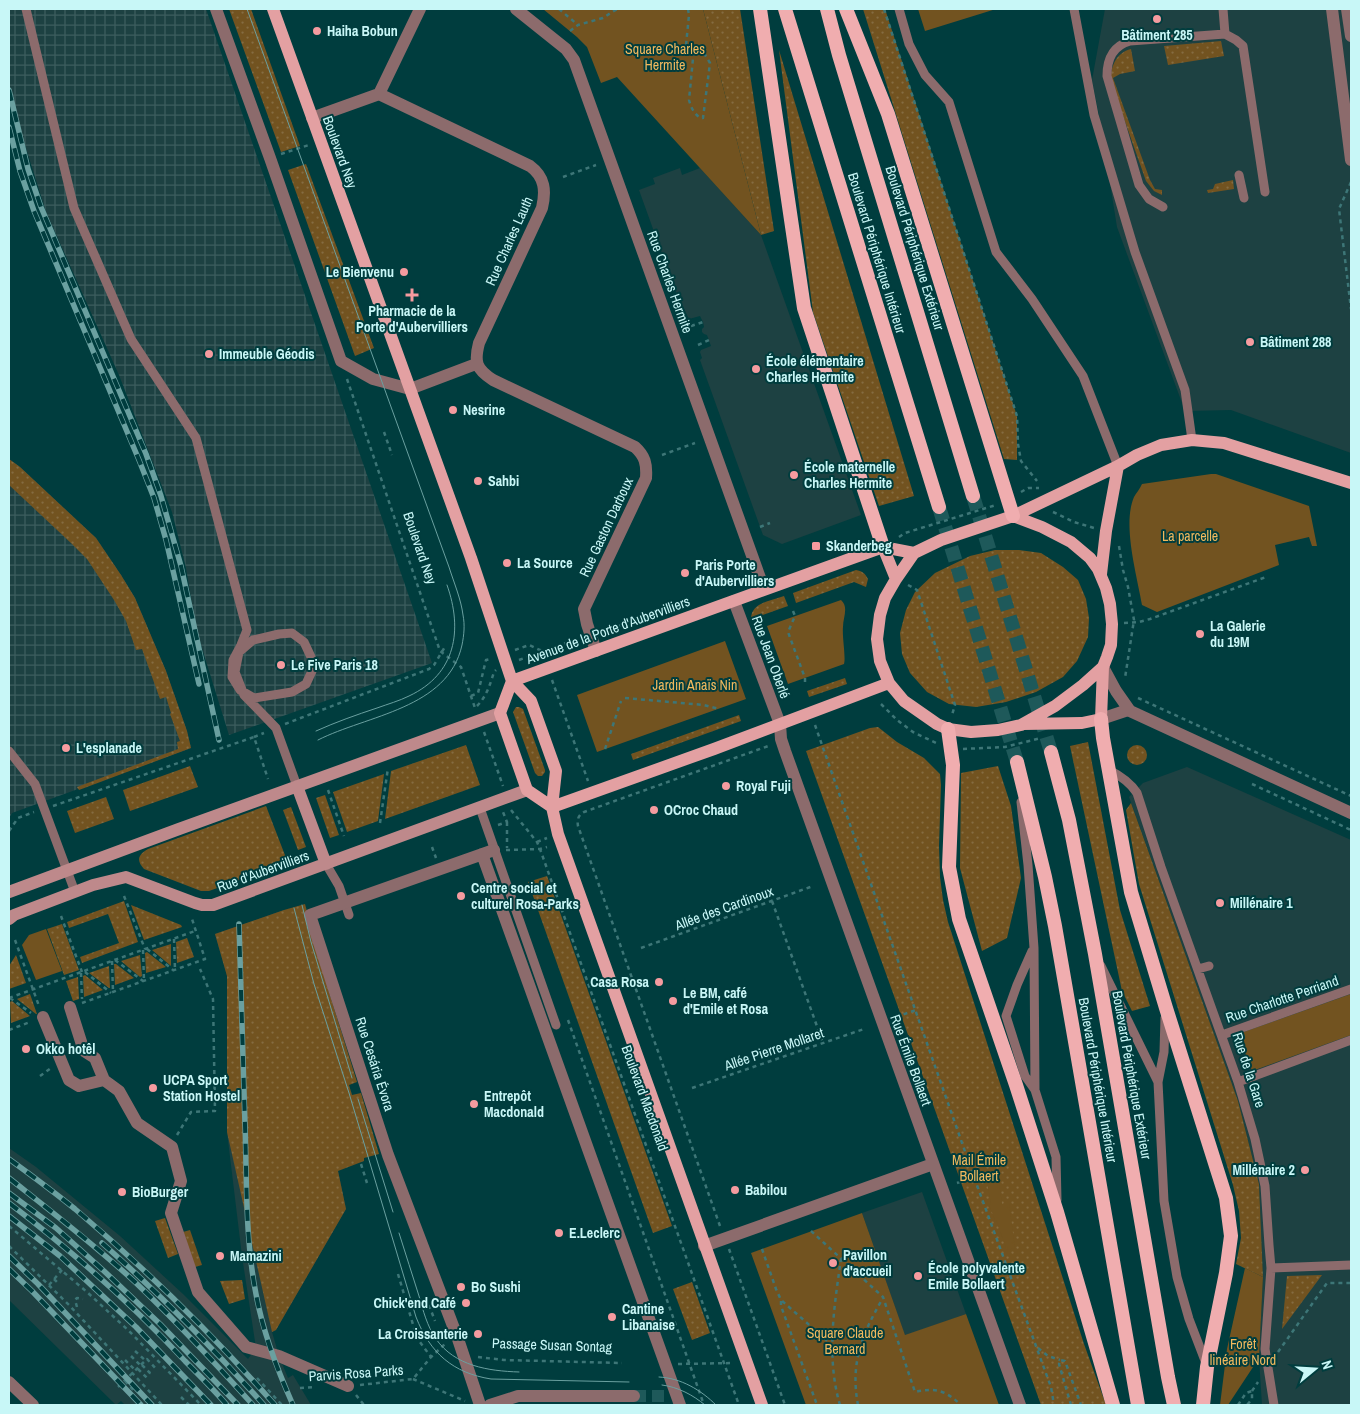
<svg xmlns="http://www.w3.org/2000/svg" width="1360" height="1414" viewBox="0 0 1360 1414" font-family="'Archivo Narrow',sans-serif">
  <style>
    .built { fill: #1d4142 }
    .industrial { fill: url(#industrial-grid) }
    .grass { fill: url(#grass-dots) }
    .park { fill: #725320 }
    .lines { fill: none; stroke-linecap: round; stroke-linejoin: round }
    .pedestrian-tunnel { stroke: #1e595a; stroke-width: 12; stroke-dasharray: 12 6; stroke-linecap: butt }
    .trunk-tunnel { stroke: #1e595a; stroke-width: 14; stroke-dasharray: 14 7; stroke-linecap: butt }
    .path { stroke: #3d7677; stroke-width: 2.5; stroke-dasharray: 4 4; stroke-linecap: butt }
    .service { stroke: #8c6b6c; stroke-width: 9 }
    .pedestrian { stroke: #8c6b6c; stroke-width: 12 }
    .minor { stroke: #8c6b6c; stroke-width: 12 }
    .secondary { stroke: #be898b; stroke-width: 12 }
    .primary { stroke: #e3a0a2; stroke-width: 12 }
    .trunk { stroke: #f0adaf; stroke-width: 14 }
    .tram { stroke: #6aa0a0; stroke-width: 1 }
    .rail-casing { stroke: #6aa0a0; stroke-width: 5.5 }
    .rail { stroke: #003d3e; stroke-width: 4; stroke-dasharray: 11; stroke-linecap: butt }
    .poi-dot { fill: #f59b9f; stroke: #003d3e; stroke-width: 2 }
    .labels { text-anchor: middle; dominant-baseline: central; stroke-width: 4; stroke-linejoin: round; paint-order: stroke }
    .poi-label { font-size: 14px; font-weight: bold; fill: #c8f7f7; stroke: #003d3e; text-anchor: start }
    .park-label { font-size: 14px; fill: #f2b95e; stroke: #003d3e }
    .street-label { font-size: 14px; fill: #c8f7f7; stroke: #003d3e }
  </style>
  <defs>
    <pattern id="industrial-grid" width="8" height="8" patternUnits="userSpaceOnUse" patternTransform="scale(1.25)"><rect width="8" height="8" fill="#1d4142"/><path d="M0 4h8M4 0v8" fill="none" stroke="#3c5d5e"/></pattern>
    <pattern id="grass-dots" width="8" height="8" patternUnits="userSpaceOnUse" patternTransform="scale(1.25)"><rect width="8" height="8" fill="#725320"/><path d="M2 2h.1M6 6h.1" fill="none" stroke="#856c41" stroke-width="1.8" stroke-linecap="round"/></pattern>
  </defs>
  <rect width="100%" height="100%" fill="#003d3e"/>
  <path class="built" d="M1105,9H1351V453L1231,410L1185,411L1117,227L1099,115L1092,80Z
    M680,168L682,175L700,168L761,235L861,515L782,544L763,535L700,360L702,358L700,352L701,350L711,346L707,335L704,334L702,332V329L704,327L703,322L700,316L689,319L685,311L683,312L639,190L655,184L653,178Z
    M1187,767L1351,840V1405H1262L1259,1358L1263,1277L1259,1184L1238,1101L1129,797L1143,783Z
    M284,910L346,1209L276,1330L272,1332L279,1356L288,1378L293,1375L311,1405H125L121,1401L116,1405L9,1300V1148L36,1167L120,1236L183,1294L248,1359L256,1348L242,1256L227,1132V976L215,934Z
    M922,1192L966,1314L905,1336L862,1213Z"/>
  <path class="industrial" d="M9,9H206L432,663L229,735L196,629L186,568L172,512L119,375L46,212L9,94Z
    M9,459L20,467L96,538L121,575L135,598L166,671L187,731L191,748L12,813L9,818Z"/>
  <path class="grass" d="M229,9H251L300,146L281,152Z
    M703,9H740L774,231L761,235Z
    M863,9H885L1017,416V460L1004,459Z
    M1221,41L1224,56L1168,65L1164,46Z
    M1131,49L1135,71L1120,74L1113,78L1150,180L1155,189L1162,190V195L1154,191L1146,181L1110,79C1112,65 1116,53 1131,49Z
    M779,50L914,496L879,506L813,312Z
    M306,164L374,348L355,356L288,170Z
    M1233,180L1234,189L1208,193L1207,190L1213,189L1215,184Z
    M9,459L20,467L96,538L121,575L135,598L166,671L187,731L191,748L79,790L77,787L178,749L177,742L180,741L170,714L171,713L166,697L160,699L142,649L136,650L126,621L114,600L87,559L72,544L9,485Z
    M995,550H1019L1041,553L1063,567L1078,580L1086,599L1089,618L1088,637L1077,661L1063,677L1036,692L1006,702L976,707L949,704L927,692L910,673L902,654L900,633L906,610L915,592L935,573L970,556Z
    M856,570C862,571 865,573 868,579L866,587L854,582L796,603L793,593Z
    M784,596L788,606L751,619C751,602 771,601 784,596Z
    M845,678L847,684L809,697L807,691Z
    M516,707H519L523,709L545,770V772L542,776H538L535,773L513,712Z
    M739,715L741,721L633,760L631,754Z
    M878,727L897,742L924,758L940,774L941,785L939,846L940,877L943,900L948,922L1084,1344L1106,1405H1041L806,751L870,728Z
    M1088,742L1120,910L1150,1006L1132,1011L1122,991L1070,746Z
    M1127 755a10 10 0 1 1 20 0a10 10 0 1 1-20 0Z
    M466,745L480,785L385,819L391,771Z
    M190,766L198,787L130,811L123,790Z
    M998,766L1011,806L1021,878L1007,938L982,951L960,868L961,773Z
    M384,774L378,821L347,832L333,792Z
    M325,795L339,835L330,838L316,798Z
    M106,797L114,819L75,833L67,811Z
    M1131,803L1238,1101L1259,1184L1263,1277L1236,1264L1241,1238L1239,1211L1233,1185L1139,884L1126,810Z
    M266,806L288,863L209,891H201L144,869C136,860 138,855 148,849Z
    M291,807L306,847L298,850L283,810Z
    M547,876L672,1226L653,1233L528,882Z
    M124,901L138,942L82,963L80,957L119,943L108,914L69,928L67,922Z
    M305,904L329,992L357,1082L349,1085L352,1095L361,1093L379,1154L364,1158V1161L338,1171L346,1209L276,1330L272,1332L227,1132V976L215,934L284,910Z
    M131,905L181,925L182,927L144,940Z
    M62,924L79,970L64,975L47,929Z
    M187,938L194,957L177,963L176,942Z
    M171,944V966L152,950Z
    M147,952L166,967L146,973L145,953Z
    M16,955L26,983L9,989V966Z
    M140,955L142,976L140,977L121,961Z
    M114,964H116L134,978L115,985Z
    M109,966L110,988H109L89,973Z
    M85,975L103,990L84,997L83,976Z
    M78,977L79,999L73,1001L66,981Z
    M30,994L37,1014H36L17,999Z
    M12,1001L30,1016L11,1023L10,1002Z
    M165,1218L178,1254L168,1258L155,1221Z
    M190,1230L202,1265L195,1267L183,1232Z
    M1322,1275L1282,1329L1287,1276Z
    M242,1280L245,1299L229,1304L220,1281Z
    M692,1282L710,1333L692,1340L673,1289Z"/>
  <path class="park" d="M543,9H703L761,235L617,77L601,83L587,47L577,37Z
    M918,9H996L925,31Z
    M1211,474H1216L1309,506L1317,546H1312L1309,537L1275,545L1279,565L1157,612L1142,605C1137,575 1122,525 1134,497C1136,493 1140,489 1142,484Z
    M841,600C849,607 843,617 843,627C842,637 846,657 844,664L788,684L767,626Z
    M725,641L746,699L597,752L577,695Z
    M46,929L62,971L36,980L22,945L29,935Z
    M1351,994V1035L1252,1071L1238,1034Z
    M986,1175L998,1176L1002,1204H1009L1015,1248L1007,1250L996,1220H995L989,1205H991Z
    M862,1213L905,1335L966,1314L999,1405H806L751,1253Z
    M1245,1268L1263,1277L1259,1358L1228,1405H1220L1227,1349Z"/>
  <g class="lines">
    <path class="pedestrian-tunnel" d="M634,1396H666"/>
    <path class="trunk-tunnel" d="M973,496L1051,752
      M939,507L1017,762"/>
    <path class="path" d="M559,9L578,25
      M688,9L689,15L686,45L704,53L710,63L703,118H700C694,113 691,108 689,100L694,48
      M884,9L1017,416L1018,444L1021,461L1037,481
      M570,31L578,25L603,18L617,9
      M281,154L309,145
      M563,177L596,165
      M1351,182L1339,209L1351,309
      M691,326L703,322
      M698,345L709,340
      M347,379L440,651L461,667L475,708
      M384,432L392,455
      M662,455L695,443
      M1021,492L1028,488H1039
      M1053,512L1074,522L1094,528
      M760,527L770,523
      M899,537L905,533L996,505
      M1119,546L1123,570L1128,587L1134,620L1125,678
      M908,585L917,590L955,705L952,715
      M793,611L795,616L788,632L805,678V683
      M1124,623L1139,622L1150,619L1266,577
      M602,631L625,624L627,625
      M515,650L529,645L542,651
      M519,660L577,639
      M552,680L588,781
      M471,696L478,693L486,660L491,659
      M625,698L704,705L719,709
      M1138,698L1351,796
      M881,704L897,720L913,732L936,743
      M477,706C486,697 490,685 494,672L496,670
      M285,724L429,669L434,665L446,645
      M815,725L974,1177L1051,1387L1054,1405
      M484,732L503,786
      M254,737L264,733
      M605,749L621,701
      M963,749L1005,747L1041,738
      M1252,784L1351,830
      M328,790L344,836
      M53,806L254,737L268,779
      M511,810L537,842L540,849L739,1405
      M507,822V848
      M380,823L388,768
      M498,825L507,822L503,812
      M9,831L18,818L34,812
      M537,842L547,838
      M432,847L436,858
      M506,850L540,849L547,847
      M124,896L145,949
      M772,901L823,1043
      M61,916L82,972
      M174,939L175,970
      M15,940L39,1006
      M641,948L813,886
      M147,949L173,970
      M143,950L144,981
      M115,960L143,981
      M112,961L113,992
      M85,972L111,993
      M81,973L82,999
      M9,998L195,931
      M10,998L31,1013
      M82,1003L205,959L192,919
      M896,1017L916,1010
      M568,1020L704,1405
      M9,1030L30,1022
      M40,1076L51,1068
      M692,1088L864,1029
      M177,1135L191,1112L215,1111L213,999L200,969
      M361,1164L367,1183
      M957,1183L974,1177
      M9,1226L87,1292L129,1331L201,1405
      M720,1226L578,826C577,820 578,815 584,812L771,745
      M811,1231L883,1297L915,1392C936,1387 946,1391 961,1405
      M9,1246L69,1305L162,1405
      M729,1249L785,1405
      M762,1249L776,1289L781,1300L832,1345
      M398,1274L417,1338L431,1357
      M54,1279L59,1284
      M49,1285L62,1270
      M781,1301V1306L817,1405
      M429,1305L435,1321
      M77,1307L75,1300L77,1298L83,1299
      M1038,1348L1048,1356L1060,1360
      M135,1351L146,1361
      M1278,1352L1327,1283H1351
      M131,1356L141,1366
      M478,1357L504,1360L622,1363
      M125,1360L136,1371
      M678,1364L733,1363
      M142,1365L150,1373L152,1374
      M138,1369L148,1379
      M257,1378L282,1405
      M413,1379L465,1401
      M125,1381L135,1392
      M360,1385L413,1379L431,1357L446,1343
      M118,1387L147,1359L157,1370
      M300,1388L315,1387
      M1252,1391L1258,1382
      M356,1395L364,1405
      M181,1397L189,1405
      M840,1405C826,1358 834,1307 841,1259
      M858,1405C850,1363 862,1334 883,1298
      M1071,1405L1059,1364L1060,1360L1065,1361L1081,1405
      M1238,1405L1246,1393L1252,1391V1399L1247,1405"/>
    <path class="service" d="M26,9L74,208L131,339L196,438L247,630L241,645L233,660L232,677L240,690L254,698L292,692L306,684L312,671L311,657L304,642L292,633L279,634L253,640L239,652L235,672L244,695L276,728L297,786
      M899,9L909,44L925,75L949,102L996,252L1032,299L1083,376L1118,466
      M1074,9L1094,115L1135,252L1185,390L1192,440
      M1223,9L1225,34
      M1225,34L1236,40L1243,46L1265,192
      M1239,175L1244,198
      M1163,207L1149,199L1139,185L1107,76C1107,58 1113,46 1130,41L1225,34
      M9,751L35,784L75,892
      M1109,770C1121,776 1130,782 1137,793L1161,867L1238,1082L1255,1139L1265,1186L1269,1245L1271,1268L1265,1349L1274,1405
      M1021,802L1028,865L1034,948L1035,1090L1056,1157L1057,1200
      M480,808L556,1025
      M326,864L339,886L349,915
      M1032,951L1017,985L1006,1016L1025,1076L1035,1090
      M1101,966L1158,1082
      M1198,969L1209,966
      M1165,1018L1164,1052L1158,1082L1164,1201L1177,1277L1189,1319L1207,1366
      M1222,1035L1351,989
      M1238,1082L1351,1040
      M1271,1268L1351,1265"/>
    <path class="pedestrian" d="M482,854L680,1405
      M70,1007L84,1051L95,1058L104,1080L119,1091L137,1123L172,1147L181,1181L171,1213L198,1292L246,1347L279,1356L348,1386
      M43,1017L69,1080L79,1086L104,1080
      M480,1405L458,1339L388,1155L310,915L494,850
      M490,1405L518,1396H634"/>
    <path class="minor" d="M216,9L270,158L341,361L373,379L410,389L476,364
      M516,9L566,49L574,60L764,589
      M1332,9L1351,160
      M1347,9L1351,36
      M379,94L530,166C545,177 546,191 542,208L479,343C474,362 476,369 493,380L635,447C645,456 647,464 646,478L584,609L587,624L596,651
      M312,118L379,94L420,9
      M734,601L780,724L781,739L785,751L1020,1405
      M1103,667L1116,691L1130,711L1351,813
      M1101,719L1128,710
      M704,1246L933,1164
      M9,1382L33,1405"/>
    <path class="secondary" d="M297,786L326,864
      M9,892L179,829L500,713
      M9,919L14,915L93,885L126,877L195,903L202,905H213L527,790"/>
    <path class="primary" d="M273,9L471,558L512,681L531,701L556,771L552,807L558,834L762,1405
      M1013,516L1042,527L1071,542L1090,558L1098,569L1106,588L1110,604L1112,624L1111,645L1107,657L1103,667L1083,685L1055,706L1021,725L998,730L971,732L948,729L937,724L904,701L889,683L880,661L877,639L880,615L885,598L896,579L914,553L941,540L1013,516L1118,466L1137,455L1161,445L1192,440L1224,443L1351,483
      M883,547L896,579
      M1101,574L1106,531L1118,466
      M512,681L883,547L914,553
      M512,681L500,713L527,790L552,807
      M1023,724L1082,723L1101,719L1103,667
      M552,807L714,749L889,683"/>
    <path class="trunk" d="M760,9L804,308L883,547
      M785,9L939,507
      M827,9L839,55L973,496
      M846,9L888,114L1013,516
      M1101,719L1103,738L1131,892L1166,1008L1226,1198L1231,1236L1226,1273L1207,1367L1203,1405
      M948,729L953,765L949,867L959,919L1016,1085L1057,1212L1113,1405
      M1051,752L1069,820L1095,954L1168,1377L1174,1405
      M1017,762L1045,877L1055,926L1138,1405"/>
    <path class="tram" d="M247,9L449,567C454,583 461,599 463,615C465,625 464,635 462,645C448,709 367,715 318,740
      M316,731C336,722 356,715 377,708C388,704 399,701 409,696C456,674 463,630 447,585
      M302,905L311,942L352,1078
      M294,908L314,984L349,1093L416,1317C430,1353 453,1373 491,1379L629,1382
      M358,1099L393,1212
      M399,1233C406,1254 412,1275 419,1296C423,1310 427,1326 436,1339C455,1366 488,1371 519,1372
      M659,1377C681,1378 701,1390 716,1405
      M662,1385C678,1387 693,1395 705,1405"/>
    <g class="rail-casing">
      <path id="rail" d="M9,90L28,169L41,207L146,454L161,496L181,566L219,740
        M9,127L20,171L34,211L139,460L154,498L166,540L199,684
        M239,924C241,991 243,1058 245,1125C247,1181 245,1239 256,1294C263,1333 277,1369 293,1405
        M9,1159C31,1175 54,1192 75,1209C147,1270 213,1335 275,1405
        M9,1178C52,1212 95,1245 135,1282C176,1321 215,1363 253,1405
        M9,1193L56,1228L104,1271L160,1324L238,1405
        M9,1203C72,1251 131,1303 185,1361C199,1375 214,1390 227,1405
        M9,1216L60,1256L136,1327L211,1405
        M102,1243C160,1294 213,1348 264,1405
        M9,1256L38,1284L152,1405
        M9,1269L32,1291L141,1405"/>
    </g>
    <use href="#rail" class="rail"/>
  </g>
  <g class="poi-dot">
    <circle cx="1157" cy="19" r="5"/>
    <circle cx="317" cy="31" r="5"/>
    <circle cx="404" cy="272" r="5"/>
    <path d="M409.5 287.5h5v5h5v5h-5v5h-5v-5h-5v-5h5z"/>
    <circle cx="1250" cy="342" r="5"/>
    <circle cx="209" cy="354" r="5"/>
    <circle cx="756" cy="369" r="5"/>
    <circle cx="453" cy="410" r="5"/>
    <circle cx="794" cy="475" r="5"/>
    <circle cx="478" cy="481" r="5"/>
    <rect x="811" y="541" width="10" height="10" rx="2.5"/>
    <circle cx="507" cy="563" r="5"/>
    <circle cx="685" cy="573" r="5"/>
    <circle cx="1200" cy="634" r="5"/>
    <circle cx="281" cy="665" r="5"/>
    <circle cx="66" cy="748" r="5"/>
    <circle cx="726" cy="786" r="5"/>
    <circle cx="654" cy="810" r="5"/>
    <circle cx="461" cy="896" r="5"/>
    <circle cx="1220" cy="903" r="5"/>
    <circle cx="659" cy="982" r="5"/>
    <circle cx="673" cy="1001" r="5"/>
    <circle cx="26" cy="1049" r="5"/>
    <circle cx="153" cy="1088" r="5"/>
    <circle cx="474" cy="1104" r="5"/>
    <circle cx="1305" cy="1170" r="5"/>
    <circle cx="735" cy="1190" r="5"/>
    <circle cx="122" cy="1192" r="5"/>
    <circle cx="559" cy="1233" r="5"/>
    <circle cx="220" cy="1256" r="5"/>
    <circle cx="833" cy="1263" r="5"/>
    <circle cx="918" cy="1276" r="5"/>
    <circle cx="461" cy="1287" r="5"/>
    <circle cx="466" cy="1303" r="5"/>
    <circle cx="612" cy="1317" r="5"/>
    <circle cx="478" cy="1334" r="5"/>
  </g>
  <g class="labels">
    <g class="poi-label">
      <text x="327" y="31">Haiha Bobun</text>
      <text x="1157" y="35" text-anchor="middle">Bâtiment 285</text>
      <text x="394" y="272" text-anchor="end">Le Bienvenu</text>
      <text x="412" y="311" text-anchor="middle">Pharmacie de la<tspan x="412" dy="16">Porte d'Aubervilliers</tspan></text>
      <text x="1260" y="342">Bâtiment 288</text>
      <text x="219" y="354">Immeuble Géodis</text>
      <text x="766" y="361">École élémentaire<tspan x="766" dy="16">Charles Hermite</tspan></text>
      <text x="463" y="410">Nesrine</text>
      <text x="804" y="467">École maternelle<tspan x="804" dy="16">Charles Hermite</tspan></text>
      <text x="488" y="481">Sahbi</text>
      <text x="826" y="546">Skanderbeg</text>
      <text x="517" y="563">La Source</text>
      <text x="695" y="565">Paris Porte<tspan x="695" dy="16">d'Aubervilliers</tspan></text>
      <text x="1210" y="626">La Galerie<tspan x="1210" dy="16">du 19M</tspan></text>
      <text x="291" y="665">Le Five Paris 18</text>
      <text x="76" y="748">L'esplanade</text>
      <text x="736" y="786">Royal Fuji</text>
      <text x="664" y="810">OCroc Chaud</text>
      <text x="471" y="888">Centre social et<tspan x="471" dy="16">culturel Rosa-Parks</tspan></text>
      <text x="1230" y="903">Millénaire 1</text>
      <text x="649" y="982" text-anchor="end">Casa Rosa</text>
      <text x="683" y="993">Le BM, café<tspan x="683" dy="16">d'Emile et Rosa</tspan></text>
      <text x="36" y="1049">Okko hotêl</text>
      <text x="163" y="1080">UCPA Sport<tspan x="163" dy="16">Station Hostel</tspan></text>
      <text x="484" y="1096">Entrepôt<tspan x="484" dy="16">Macdonald</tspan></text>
      <text x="1295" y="1170" text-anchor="end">Millénaire 2</text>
      <text x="745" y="1190">Babilou</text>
      <text x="132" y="1192">BioBurger</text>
      <text x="569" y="1233">E.Leclerc</text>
      <text x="843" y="1255">Pavillon<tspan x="843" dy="16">d'accueil</tspan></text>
      <text x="230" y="1256">Mamazini</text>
      <text x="928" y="1268">École polyvalente<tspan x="928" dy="16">Emile Bollaert</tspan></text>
      <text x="471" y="1287">Bo Sushi</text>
      <text x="456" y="1303" text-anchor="end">Chick'end Café</text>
      <text x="622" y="1309">Cantine<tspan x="622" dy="16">Libanaise</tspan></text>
      <text x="468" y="1334" text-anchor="end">La Croissanterie</text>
    </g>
    <g class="park-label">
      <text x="665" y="49">Square Charles<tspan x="665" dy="16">Hermite</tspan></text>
      <text x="1190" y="536">La parcelle</text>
      <text x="695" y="685">Jardin Anaïs Nin</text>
      <text x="979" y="1160">Mail Émile<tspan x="979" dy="16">Bollaert</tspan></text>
      <text x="845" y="1333">Square Claude<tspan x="845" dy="16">Bernard</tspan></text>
      <text x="1243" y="1344">Forêt<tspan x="1243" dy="16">linéaire Nord</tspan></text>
    </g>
    <g class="street-label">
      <text transform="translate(340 152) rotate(70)">Boulevard Ney</text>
      <text transform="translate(509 241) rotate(-66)">Rue Charles Lauth</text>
      <text transform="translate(915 248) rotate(73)">Boulevard Périphérique Extérieur</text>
      <text transform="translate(877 253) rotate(73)">Boulevard Périphérique Intérieur</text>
      <text transform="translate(670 282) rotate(70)">Rue Charles Hermite</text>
      <text transform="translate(606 527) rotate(-65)">Rue Gaston Darboux</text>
      <text transform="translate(420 548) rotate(71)">Boulevard Ney</text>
      <text transform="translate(608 630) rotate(-20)">Avenue de la Porte d'Aubervilliers</text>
      <text transform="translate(771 657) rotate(70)">Rue Jean Oberlé</text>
      <text transform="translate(263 871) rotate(-20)">Rue d'Aubervilliers</text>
      <text transform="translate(724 908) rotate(-20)">Allée des Cardinoux</text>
      <text transform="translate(1282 999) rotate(-19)">Rue Charlotte Perriand</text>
      <text transform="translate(774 1049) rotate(-19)">Allée Pierre Mollaret</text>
      <text transform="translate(911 1060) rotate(70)">Rue Émile Bollaert</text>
      <text transform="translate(375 1064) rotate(72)">Rue Cesária Évora</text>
      <text transform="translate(1249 1070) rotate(72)">Rue de la Gare</text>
      <text transform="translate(1132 1075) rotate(80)">Boulevard Périphérique Extérieur</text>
      <text transform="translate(1098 1080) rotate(80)">Boulevard Périphérique Intérieur</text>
      <text transform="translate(645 1098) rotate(70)">Boulevard Macdonald</text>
      <text transform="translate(552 1345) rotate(2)">Passage Susan Sontag</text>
      <text transform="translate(356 1373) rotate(-4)">Parvis Rosa Parks</text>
    </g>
  </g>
  <rect width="1360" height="1414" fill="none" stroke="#c8f7f7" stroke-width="20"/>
  <g transform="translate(1315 1369) rotate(72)" stroke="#003d3e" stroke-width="4" paint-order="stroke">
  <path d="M0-4L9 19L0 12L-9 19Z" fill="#c8f7f7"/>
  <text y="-8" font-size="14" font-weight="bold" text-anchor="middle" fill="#c8f7f7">N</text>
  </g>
</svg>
